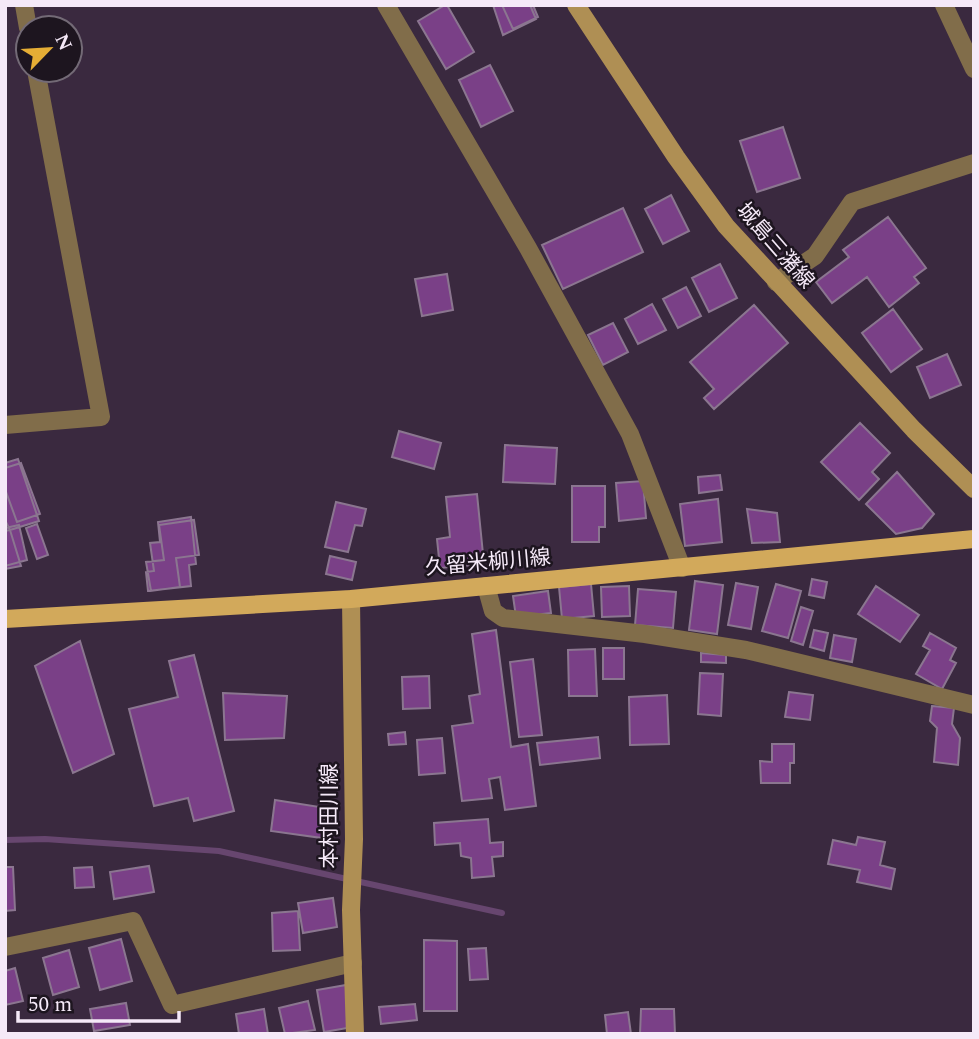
<svg xmlns="http://www.w3.org/2000/svg" width="979" height="1039" viewBox="0 0 979 1039" font-family="Spectral,'Noto Sans JP',serif">
  <style>
    .lines { fill: none; stroke-linecap: round; stroke-linejoin: round }
    .stream { stroke: #67466f; stroke-width: 6 }
    .building { fill: #7a4087; stroke: #8b7690; stroke-width: 2 }
    .street { stroke: #816d4a; stroke-width: 18 }
    .secondary { stroke: #af8f54; stroke-width: 18 }
    .primary { stroke: #d2a95b; stroke-width: 18 }
    .labels { text-anchor: middle; dominant-baseline: central; stroke-width: 5; stroke-linejoin: round; paint-order: stroke }
    .street-label { font-size: 21px; fill: #f5e9f8; stroke: #1d151f }
  </style>
  <rect width="100%" height="100%" fill="#3a293f"/>
  <g class="lines">
    <path class="stream" d="M5,840L45,839L219,851L502,913"/>
  </g>
  <path class="building" d="M445,5H447L474,52L446,69L418,21Z
    M493,5H530L536,19L503,35Z
    M502,5H533L538,17L513,29Z
    M490,65L513,111L481,127L459,80Z
    M783,127L800,178L757,192L740,141Z
    M671,195L689,231L663,244L645,209Z
    M623,208L643,252L563,289L542,245Z
    M888,217L926,268L914,277L919,283L889,307L867,277L832,303L816,282L849,257L843,250Z
    M720,264L737,298L709,312L692,278Z
    M447,274L453,310L422,316L415,279Z
    M686,287L701,316L678,328L663,299Z
    M652,304L666,330L638,344L625,319Z
    M754,305L788,343L714,409L704,398L714,389L690,362Z
    M893,309L922,349L891,372L862,333Z
    M613,323L628,352L603,365L588,335Z
    M947,354L961,385L930,398L917,367Z
    M860,423L890,453L872,472L879,479L859,500L821,462Z
    M399,431L441,443L434,469L392,457Z
    M505,445L557,448L555,484L503,482Z
    M18,459L39,521L10,530L5,520V463Z
    M21,463L40,514L17,522L5,489V468Z
    M897,472L934,514L922,528L896,534L866,504Z
    M720,475L722,490L699,493L698,477Z
    M643,481L646,518L619,521L616,483Z
    M572,486H605V527H599V542H572Z
    M477,494L484,564L440,568L437,539L450,537L446,497Z
    M718,499L722,542L685,546L680,504Z
    M336,502L366,509L362,526L355,525L348,552L325,547Z
    M747,509L777,513L780,542L752,543Z
    M191,517L196,564L189,565L191,586L148,591L146,572L154,571L150,543L160,542L158,522Z
    M194,520L199,555L176,558L180,587L151,591L146,562L164,560L159,525Z
    M37,524L48,555L37,559L26,528Z
    M19,525L27,560L5,566V528Z
    M10,530L21,566L5,569V531Z
    M330,556L356,562L352,580L326,574Z
    M812,579L827,582L824,598L809,595Z
    M695,581L723,585L717,634L689,630Z
    M736,583L758,587L751,629L728,625Z
    M591,584L594,616L562,619L559,587Z
    M776,584L801,591L788,638L762,631Z
    M629,586L630,616L602,617L601,587Z
    M876,586L919,615L900,642L858,614Z
    M638,589L676,592L673,628L635,625Z
    M548,591L551,613L516,617L513,596Z
    M801,607L813,611L803,645L791,641Z
    M496,630L511,747L528,744L536,806L505,810L500,777L489,779L492,798L462,801L452,726L473,723L469,696L480,694L472,634Z
    M814,630L828,633L824,651L810,647Z
    M930,633L956,648L950,660L956,663L942,689L916,674L930,650L923,646Z
    M834,635L856,639L852,662L830,658Z
    M80,641L114,754L73,773L35,666Z
    M603,648H624V679H603Z
    M595,649L597,696H569L568,650Z
    M701,653L726,655V663L701,662Z
    M194,655L234,811L194,821L188,798L154,806L129,709L178,697L169,661Z
    M533,659L542,735L519,737L510,662Z
    M700,673L723,674L721,716L698,714Z
    M429,676L430,708L403,709L402,677Z
    M789,692L813,695L810,720L785,717Z
    M223,693L287,696L284,738L225,740Z
    M667,695L669,744L630,745L629,697Z
    M932,706L954,708L952,724L960,738L958,765L934,762L937,728L930,721Z
    M405,732L406,744L389,745L388,734Z
    M598,737L600,758L540,765L537,743Z
    M442,738L445,773L419,775L417,740Z
    M772,744H794V763H790V783H761L760,761L772,762Z
    M275,800L326,808L322,838L271,831Z
    M488,819L490,843L503,842V856L492,857L494,876L472,878L471,858L461,856L460,843L435,845L434,823Z
    M858,837L885,842L880,865L895,869L891,889L857,882L860,870L828,864L833,840L856,845Z
    M149,866L154,892L114,899L110,872Z
    M5,867H13L15,910L5,911Z
    M92,867L94,887L75,888L74,868Z
    M333,898L337,927L303,933L298,903Z
    M298,911L300,950L273,951L272,913Z
    M121,939L132,981L100,990L89,948Z
    M424,940L457,941V1011H424Z
    M486,948L488,979L470,980L468,949Z
    M69,950L79,987L53,995L43,958Z
    M15,968L23,1001L5,1005V971Z
    M346,985L353,1027L324,1032L317,990Z
    M308,1001L315,1030L285,1034L279,1008Z
    M126,1003L130,1025L94,1031L90,1009Z
    M415,1004L417,1020L381,1024L379,1007Z
    M264,1009L268,1034H239L236,1014Z
    M641,1009H674L675,1034H640Z
    M628,1012L631,1034H607L605,1015Z"/>
  <g class="lines">
    <path class="street" d="M24,5L28,28
      M386,5L528,248L630,434L682,568
      M944,5L974,69
      M776,282L815,256L852,202L974,163
      M5,425L101,417L36,70
      M486,586L493,611L503,618L645,634L746,650L974,705
      M5,947L133,921L172,1005L353,963"/>
    <path class="secondary" d="M576,5L676,157L726,226L914,430L974,489
      M351,599L354,839L351,910L355,1034"/>
    <path class="primary" d="M5,619L351,599L974,539"/>
  </g>
  <g class="labels">
    <g class="street-label">
      <text transform="translate(775 246) rotate(49)">城島三潴線</text>
      <text transform="translate(488 563) rotate(-5)">久留米柳川線</text>
      <text transform="translate(330 816) rotate(-90)">本村田川線</text>
    </g>
  </g>
  <rect width="979" height="1039" fill="none" stroke="#f5e9f8" stroke-width="14"/>
  <g transform="translate(49 49) rotate(65)"><circle r="33" fill="#1d151f" stroke="#736a76" stroke-width="2"/>
  <path d="M0-5L12 26L0 18L-12 26Z" fill="#e5ad35"/>
  <text y="-10" font-size="19" font-weight="bold" text-anchor="middle" fill="#f5e9f8">N</text>
  </g>
  <path d="M18 1011v10h161v-10" fill="none" stroke="#f5e9f8" stroke-width="3.5"/>
  <text x="28" y="1011" font-size="21" fill="#f5e9f8" stroke="#1d151f" stroke-width="5" paint-order="stroke">50 m</text>
</svg>
